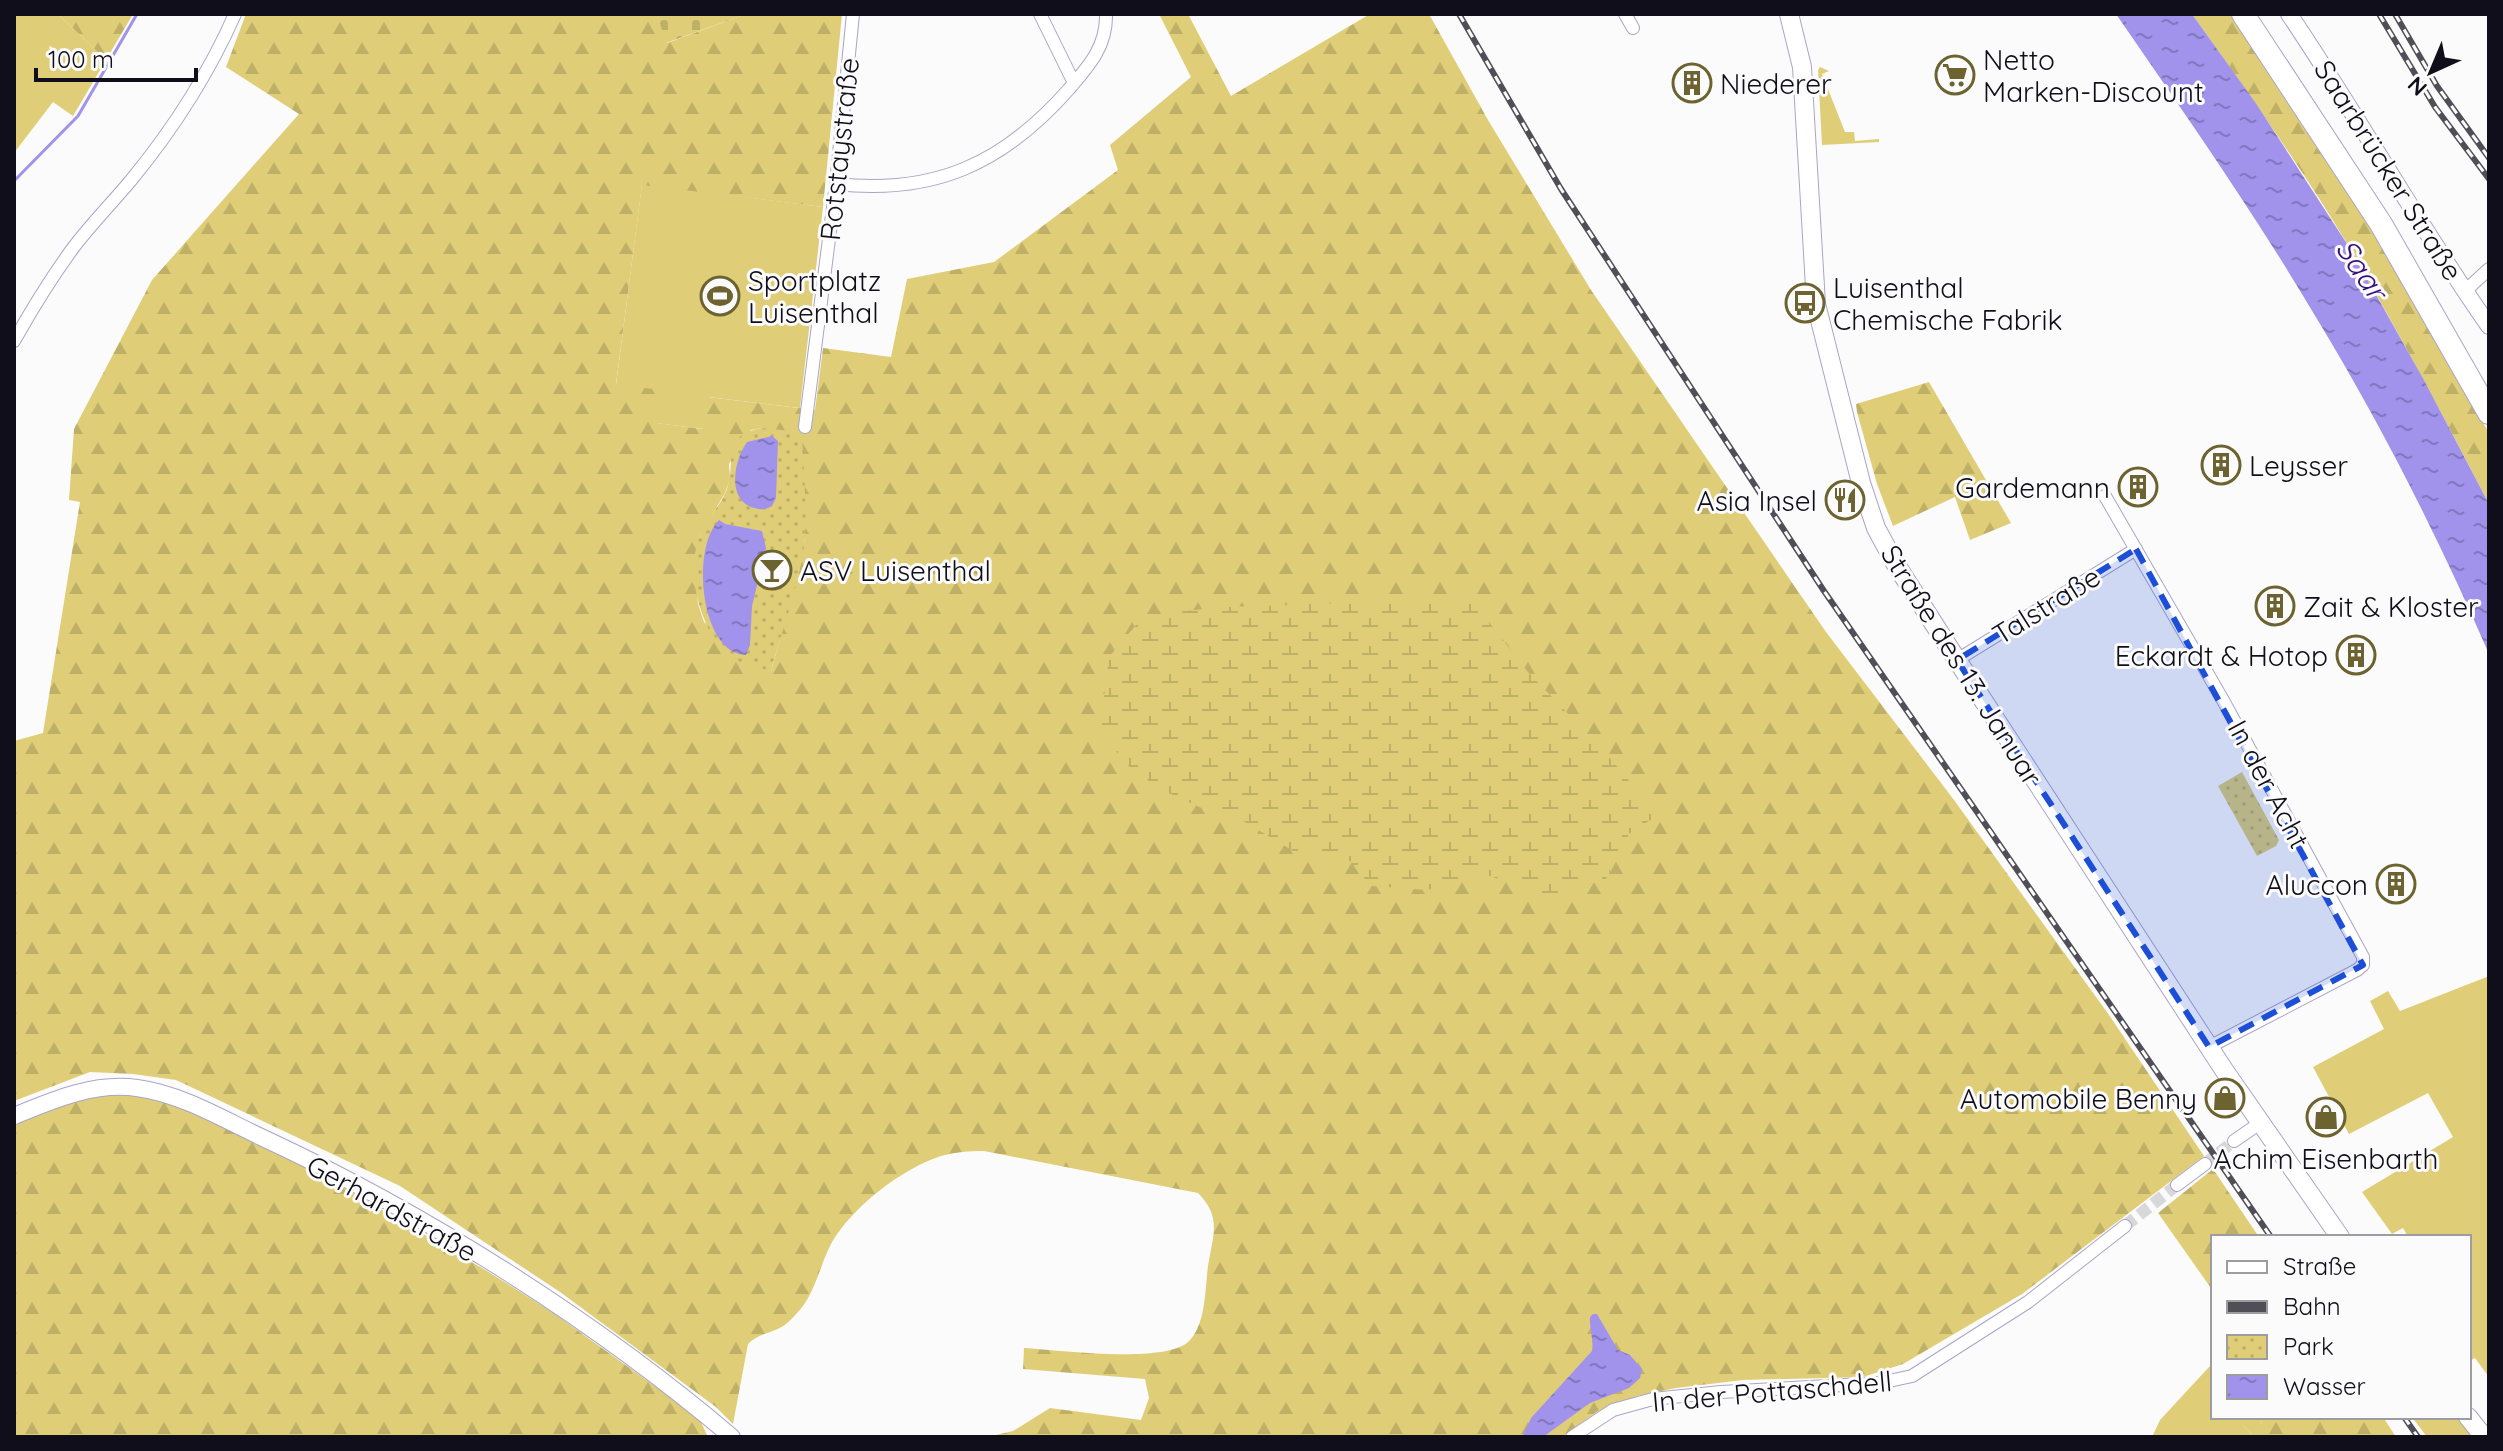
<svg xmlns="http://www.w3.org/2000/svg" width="2503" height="1451" viewBox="0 0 2503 1451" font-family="Quicksand,sans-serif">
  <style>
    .green { fill: #dfce77 }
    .forest { fill: url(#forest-firs); fill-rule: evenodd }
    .wetland { fill: url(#wetland-marsh) }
    .cemetery { fill: url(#cemetery-stones) }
    .park { fill: url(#park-dots) }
    .water { fill: url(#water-ripples) }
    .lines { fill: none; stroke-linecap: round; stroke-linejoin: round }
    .stream { stroke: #a193eb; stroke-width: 3 }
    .street-tunnel { stroke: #d8d7d9; stroke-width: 12; stroke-dasharray: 12 6; stroke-linecap: butt }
    .street-casing { stroke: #a9a5c6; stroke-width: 14 }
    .secondary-casing { stroke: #a9a5c6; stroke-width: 18 }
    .primary-casing { stroke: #a9a5c6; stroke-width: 20 }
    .highway-casing { stroke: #a9a5c6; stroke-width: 24 }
    .street { stroke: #fff; stroke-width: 12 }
    .secondary { stroke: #fff; stroke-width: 16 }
    .primary { stroke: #fff; stroke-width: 18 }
    .highway { stroke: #fff; stroke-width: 22 }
    .rail-casing { stroke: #504f58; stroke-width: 6 }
    .rail { stroke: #fbfbfb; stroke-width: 3; stroke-dasharray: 9; stroke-linecap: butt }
    .marked { fill: #1d4ed8; fill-opacity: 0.2; stroke: #1d4ed8; stroke-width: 6; stroke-dasharray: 16 10; stroke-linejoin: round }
    .labels { text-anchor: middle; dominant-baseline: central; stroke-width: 6; stroke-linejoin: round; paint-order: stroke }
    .poi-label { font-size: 28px; fill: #100e1a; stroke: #fbfbfb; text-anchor: start }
    .street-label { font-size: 28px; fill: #100e1a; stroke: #fbfbfb }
    .water-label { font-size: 30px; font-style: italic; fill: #360f78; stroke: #fbfbfb }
  </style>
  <defs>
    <pattern id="forest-firs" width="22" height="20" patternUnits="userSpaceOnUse" patternTransform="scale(2)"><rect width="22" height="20" fill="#dfce77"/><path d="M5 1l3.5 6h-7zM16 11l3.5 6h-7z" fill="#beb066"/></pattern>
    <pattern id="wetland-marsh" width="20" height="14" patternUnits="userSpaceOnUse" patternTransform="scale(2)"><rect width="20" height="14" fill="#dfce77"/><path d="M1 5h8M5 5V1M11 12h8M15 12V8" fill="none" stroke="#beb066"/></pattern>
    <pattern id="cemetery-stones" width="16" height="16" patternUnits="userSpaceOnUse" patternTransform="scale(2)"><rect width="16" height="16" fill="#dfce77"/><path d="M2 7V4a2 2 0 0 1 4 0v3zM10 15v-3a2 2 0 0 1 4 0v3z" fill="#beb066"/></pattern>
    <pattern id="park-dots" width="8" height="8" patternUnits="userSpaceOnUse" patternTransform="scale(2)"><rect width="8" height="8" fill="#dfce77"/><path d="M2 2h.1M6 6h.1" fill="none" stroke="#beb066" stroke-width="1.8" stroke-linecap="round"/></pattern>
    <pattern id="water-ripples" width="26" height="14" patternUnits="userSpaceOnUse" patternTransform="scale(2)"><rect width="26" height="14" fill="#a193eb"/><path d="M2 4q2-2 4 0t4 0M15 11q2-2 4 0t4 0" fill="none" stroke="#8276be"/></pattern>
  </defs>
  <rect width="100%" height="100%" fill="#fbfbfb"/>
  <path class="green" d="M14,14H58L106,60L73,116L53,102L14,153Z
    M1820,67L1829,71L1822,74L1845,132H1854L1855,141L1879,139V142L1822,145L1818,70Z
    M642,184L823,207L800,408L709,397L704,429L655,423L616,385Z
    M2489,976V1377L2475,1358L2469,1361V1237H2408L2403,1228L2392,1234L2362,1192L2453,1137L2428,1093L2349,1134L2313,1067L2384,1029L2370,1001L2388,991L2400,1011Z
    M2213,1366V1417H2264L2260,1424L2243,1425L2254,1437H2152L2160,1420L2209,1367Z
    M2412,1417H2457L2473,1437H2427Z"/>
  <path class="forest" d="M58,14H133L106,60Z
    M246,14H657L667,43L746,14H842L823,207L642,185L616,384L660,390L656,423L703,429L708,397L815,410L823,348L891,357L907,279L994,262L1118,170L1110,145L1191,77L1159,14H1188L1231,96L1370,14H1429L1488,120L1591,290L1826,632L1954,800L2109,1015L2204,1156L2022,1294L1903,1364L1863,1377L1743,1380L1676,1388L1637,1396L1598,1411L1562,1437H987L1013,1431L1050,1408L1141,1420L1149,1398L1145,1379L1023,1369L1024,1348C1058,1350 1163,1364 1188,1342C1206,1326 1205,1289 1208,1266C1213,1235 1222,1217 1198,1193L984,1151C969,1151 955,1152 941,1156C901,1169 851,1208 831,1244C821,1263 816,1288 803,1306C798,1312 792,1319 786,1324C775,1333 758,1333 748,1344L733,1424L716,1407L560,1292L400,1186L176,1080L133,1074L90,1072L14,1101V741L43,733L80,502L69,500L74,429L152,280L299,114L226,67ZM762,428L770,430L805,538L800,566L771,671L704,622L698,604L694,565L700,535L725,493L730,479L729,464L751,430Z
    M2192,14H2231L2375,234L2489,433V504C2445,419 2400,335 2352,252C2304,170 2247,92 2192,14Z
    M1929,382L2011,523L1970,540L1955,497L1893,526L1877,484L1857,412L1856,404Z
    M102,1095H137L176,1105L322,1175L487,1271L552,1312L699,1418L708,1437H14V1123L80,1099Z
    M2213,1169L2259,1237H2213V1291L2158,1213Z
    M2264,1417H2383L2396,1437H2254L2243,1425L2249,1418L2260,1424Z"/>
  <path class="wetland" d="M1471,599L1527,671L1604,751L1658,815L1629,834L1606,879L1551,897L1487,875L1427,890L1371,886L1349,860L1295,852L1240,819L1221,817L1160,789L1126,764L1100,730L1109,657L1142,618L1165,613L1225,607Z"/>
  <path class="cemetery" d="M657,14H746L666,43Z"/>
  <path class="park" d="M762,428L802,432C803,466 807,503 805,538C801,580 782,630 771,671C758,667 741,665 729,658C722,655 718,646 714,639C697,610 687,571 699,538C705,520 720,507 727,489C737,460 720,435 762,428Z
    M2242,772L2279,840L2276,846L2257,856L2218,786Z"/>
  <path class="water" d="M2116,14H2192L2257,105L2351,250L2425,382L2489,504V654C2439,539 2382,426 2317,319C2255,214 2185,114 2116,14Z
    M772,436L778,441L776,498L772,506C765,510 762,510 754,508C726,500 734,460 747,442Z
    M719,520L725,524L762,531L766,548L752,606L750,645L746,655C742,654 737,654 734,652C699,635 693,546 719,520Z
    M1593,1314H1597L1618,1350L1630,1355L1642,1369L1640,1378L1629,1388L1590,1403L1543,1437H1522L1531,1418L1592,1351C1594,1339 1589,1329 1590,1317Z"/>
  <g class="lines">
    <path class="stream" d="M14,181L78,116L137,14"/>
    <path class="street-tunnel" d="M2205,1164L2234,1141
      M2125,1226L2177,1185"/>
    <g class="street-casing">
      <path id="street" d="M1040,14L1074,83
        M1625,14L1633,28
        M836,184C935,195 1004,163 1069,89C1089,66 1107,46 1106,14
        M2465,291L2489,269
        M14,341C32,309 51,278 73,248C91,224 113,202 132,179C173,129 209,73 235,14
        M805,427L836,184L853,14
        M2105,496L2224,702L2363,957V965L2357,970L2209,1047
        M1957,660L2136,549
        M2234,1141L2260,1123
        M2177,1185L2205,1164
        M1572,1437L1613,1410L1653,1399L1721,1392L1880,1383L1912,1376L2028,1302L2125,1226"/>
    </g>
    <g class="secondary-casing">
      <path id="secondary" d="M2289,14C2358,116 2418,225 2489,326
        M14,1116C53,1100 94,1082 137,1088C181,1094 221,1118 261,1137C425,1213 594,1320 732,1437"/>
    </g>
    <g class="primary-casing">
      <path id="primary" d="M1789,14L1802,67L1816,304L1861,483L1876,528L1895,563L1957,660L2224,1070L2340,1237
        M2468,1417L2484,1437"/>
    </g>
    <g class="highway-casing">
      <path id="highway" d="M2243,14L2381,224L2489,413"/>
    </g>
    <use href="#street" class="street"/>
    <use href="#secondary" class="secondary"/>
    <use href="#primary" class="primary"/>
    <use href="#highway" class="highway"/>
    <g class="rail-casing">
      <path id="rail" d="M1459,14L1561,189L1824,591L2271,1237
        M2379,14L2435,107L2489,179
        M2395,14L2437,86L2489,158
        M2404,1417L2418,1437"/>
    </g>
    <use href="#rail" class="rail"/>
  </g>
  <path class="marked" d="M2136,549L2363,965L2209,1047L1957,660Z"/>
  <defs>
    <g id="supermarket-ring" transform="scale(2)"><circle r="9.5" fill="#fbfbfb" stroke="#6d6330" stroke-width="1.5"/><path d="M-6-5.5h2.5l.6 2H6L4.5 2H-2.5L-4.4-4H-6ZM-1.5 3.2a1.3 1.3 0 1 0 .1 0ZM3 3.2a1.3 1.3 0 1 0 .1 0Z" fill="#6d6330"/></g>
    <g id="building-ring" transform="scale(2)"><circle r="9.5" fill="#fbfbfb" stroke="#6d6330" stroke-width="1.5"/><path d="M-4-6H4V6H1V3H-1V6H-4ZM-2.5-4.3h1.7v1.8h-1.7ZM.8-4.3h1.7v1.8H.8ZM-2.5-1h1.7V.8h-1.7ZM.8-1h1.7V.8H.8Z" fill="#6d6330"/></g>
    <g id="stadium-ring" transform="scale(2)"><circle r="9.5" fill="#fbfbfb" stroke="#6d6330" stroke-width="1.5"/><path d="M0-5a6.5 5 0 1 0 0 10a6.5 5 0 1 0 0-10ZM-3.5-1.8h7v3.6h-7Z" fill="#6d6330"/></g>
    <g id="bus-ring" transform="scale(2)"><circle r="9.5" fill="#fbfbfb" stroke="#6d6330" stroke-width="1.5"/><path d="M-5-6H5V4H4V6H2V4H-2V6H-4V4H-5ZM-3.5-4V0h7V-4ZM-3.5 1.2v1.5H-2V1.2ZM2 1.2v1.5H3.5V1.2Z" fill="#6d6330"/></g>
    <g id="restaurant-ring" transform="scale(2)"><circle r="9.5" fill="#fbfbfb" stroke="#6d6330" stroke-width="1.5"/><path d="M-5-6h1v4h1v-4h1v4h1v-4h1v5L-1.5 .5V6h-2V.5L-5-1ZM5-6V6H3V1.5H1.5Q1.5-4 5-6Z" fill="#6d6330"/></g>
    <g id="bar-ring" transform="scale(2)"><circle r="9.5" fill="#fbfbfb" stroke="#6d6330" stroke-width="1.5"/><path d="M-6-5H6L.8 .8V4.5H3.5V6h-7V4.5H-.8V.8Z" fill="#6d6330"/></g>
    <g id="shop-ring" transform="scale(2)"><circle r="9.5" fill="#fbfbfb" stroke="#6d6330" stroke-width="1.5"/><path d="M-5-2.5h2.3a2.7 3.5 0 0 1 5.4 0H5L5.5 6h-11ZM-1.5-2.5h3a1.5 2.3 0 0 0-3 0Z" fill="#6d6330"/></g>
  </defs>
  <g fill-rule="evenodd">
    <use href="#supermarket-ring" x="1955" y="75"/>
    <use href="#building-ring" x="1692" y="83"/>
    <use href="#stadium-ring" x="720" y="296"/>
    <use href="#bus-ring" x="1805" y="303"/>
    <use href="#building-ring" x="2221" y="465"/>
    <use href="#building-ring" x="2138" y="487"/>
    <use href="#restaurant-ring" x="1845" y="500"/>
    <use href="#bar-ring" x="772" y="570"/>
    <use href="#building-ring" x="2275" y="606"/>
    <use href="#building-ring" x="2356" y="655"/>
    <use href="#building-ring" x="2396" y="884"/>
    <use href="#shop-ring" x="2225" y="1098"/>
    <use href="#shop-ring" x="2326" y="1117"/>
  </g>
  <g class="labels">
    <g class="poi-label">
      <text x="1983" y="59">Netto<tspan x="1983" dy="32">Marken-Discount</tspan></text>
      <text x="1720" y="83">Niederer</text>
      <text x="748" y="280">Sportplatz<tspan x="748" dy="32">Luisenthal</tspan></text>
      <text x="1833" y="287">Luisenthal<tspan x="1833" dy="32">Chemische Fabrik</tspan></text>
      <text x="2249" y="465">Leysser</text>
      <text x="2110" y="487" text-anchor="end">Gardemann</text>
      <text x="1817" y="500" text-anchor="end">Asia Insel</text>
      <text x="800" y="570">ASV Luisenthal</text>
      <text x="2303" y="606">Zait &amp; Kloster</text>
      <text x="2328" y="655" text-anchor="end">Eckardt &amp; Hotop</text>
      <text x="2368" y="884" text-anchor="end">Aluccon</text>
      <text x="2197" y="1098" text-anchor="end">Automobile Benny</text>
      <text x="2326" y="1158" text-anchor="middle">Achim Eisenbarth</text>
    </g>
    <g class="street-label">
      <text transform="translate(839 149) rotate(-84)">Rotstaystraße</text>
      <text transform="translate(2389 170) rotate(58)">Saarbrücker Straße</text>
      <text transform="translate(2046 605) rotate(-32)">Talstraße</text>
      <text transform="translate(1962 665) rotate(58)">Straße des 13. Januar</text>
      <text transform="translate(2269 784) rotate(62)">In der Acht</text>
      <text transform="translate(392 1208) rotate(29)">Gerhardstraße</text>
      <text transform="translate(1772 1391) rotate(-5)">In der Pottaschdell</text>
    </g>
    <g class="water-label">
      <text transform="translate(2362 269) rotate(56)">Saar</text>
    </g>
  </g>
  <rect width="2503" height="1451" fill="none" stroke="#100e1a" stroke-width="32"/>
  <rect x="2211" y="1235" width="260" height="184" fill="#fbfbfb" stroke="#9d9ca1" stroke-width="2"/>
  <rect x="2227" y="1261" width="40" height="12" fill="#ffffff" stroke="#9d9ca1" stroke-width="2"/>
  <text x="2283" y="1275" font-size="24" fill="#100e1a">Straße</text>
  <rect x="2227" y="1301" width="40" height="12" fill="#504f58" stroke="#9d9ca1" stroke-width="2"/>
  <text x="2283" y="1315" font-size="24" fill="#100e1a">Bahn</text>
  <rect x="2227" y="1335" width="40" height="24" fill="url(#park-dots)" stroke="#9d9ca1" stroke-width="2"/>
  <text x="2283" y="1355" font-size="24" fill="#100e1a">Park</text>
  <rect x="2227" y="1375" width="40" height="24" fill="url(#water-ripples)" stroke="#9d9ca1" stroke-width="2"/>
  <text x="2283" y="1395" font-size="24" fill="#100e1a">Wasser</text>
  <g transform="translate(2431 72) rotate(224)" stroke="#fbfbfb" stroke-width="6" paint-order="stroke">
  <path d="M0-6L14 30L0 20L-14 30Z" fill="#100e1a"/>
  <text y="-12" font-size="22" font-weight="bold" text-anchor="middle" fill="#100e1a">N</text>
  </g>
  <path d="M36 68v12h160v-12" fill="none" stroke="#100e1a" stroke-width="4"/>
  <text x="48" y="68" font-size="24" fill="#100e1a" stroke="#fbfbfb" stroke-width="6" paint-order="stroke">100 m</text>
</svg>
